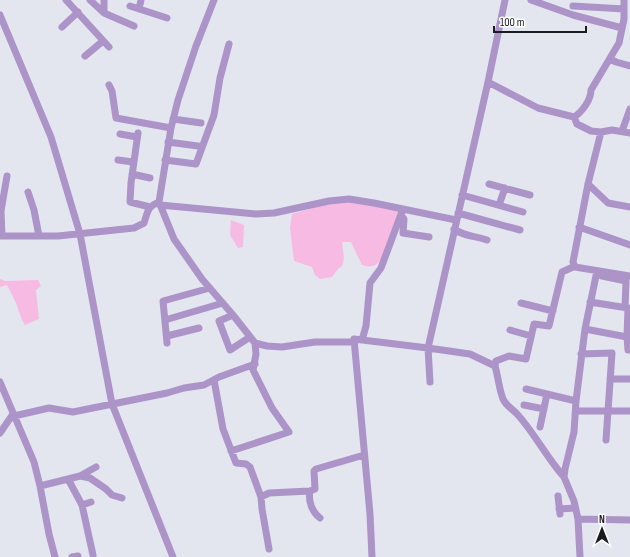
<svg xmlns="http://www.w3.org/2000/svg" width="630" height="557" viewBox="0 0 630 557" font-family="'Sofia Sans Condensed',sans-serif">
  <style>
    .green { fill: #f7bae2 }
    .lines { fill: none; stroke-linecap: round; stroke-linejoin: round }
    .street { stroke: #ac94c8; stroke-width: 7 }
  </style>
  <rect width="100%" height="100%" fill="#e3e6ef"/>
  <path class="green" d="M351,202L400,211C396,223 386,257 377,264C373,267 367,267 362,265L351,242H342L344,258L342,266L338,269L332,277L320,279L315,275L312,267L294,261L290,228L292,214L330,203Z
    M231,220L244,225L243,247L238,248L230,235Z
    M0,279L5,281L38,280L41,286L36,290L39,319L25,325L22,320L16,303L7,285L0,287Z"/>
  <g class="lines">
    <path class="street" d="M66,0L109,47
      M90,0L104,13
      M104,0V13L134,26
      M531,0L573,15L622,28
      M130,6L167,18
      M573,6L624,9
      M139,9L141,0
      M0,15L51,137L80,234L112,404L173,557
      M62,27L78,12
      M85,56L103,41
      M610,59L616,62L630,66
      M488,82L538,108L574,117C582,112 591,100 591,90L619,43L624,19V0
      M109,85L112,91L116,118L171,128
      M574,117L577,124L591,131L601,132L612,130L630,133
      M173,119L201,123
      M622,131L630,109
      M601,132L588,184L573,262L575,267L630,276
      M138,133L131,183L130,202L150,207
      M120,134L137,137
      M168,142L198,146
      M118,160L133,162
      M165,160L196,164L214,115L220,78L229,44
      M132,174L150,178
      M489,184L530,195
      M588,184L608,203L630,207
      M28,192L34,210L39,236
      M462,195L523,212
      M159,202L174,239L202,279L233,315L255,343L267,346L282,347L315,342H354
      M160,205L256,214L274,213L329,201L349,199L374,203L456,220
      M499,205L505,188
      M458,213L520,230
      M401,215L404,219L403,233L429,237
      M579,227L630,245
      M454,229C467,238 474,235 487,240
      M0,236H58L134,228L144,223C148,211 147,207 159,202L171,128L178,100L196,46L214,0
      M2,236L1,211L7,176
      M602,276L626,281L625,308
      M590,302L628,308
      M521,303L553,311
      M630,309L628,308L627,337L628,350H630
      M233,315L219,321L230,350L250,337
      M165,320L223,303
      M585,329L627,337
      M510,330L531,336
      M167,336L199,328
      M362,340L366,326L370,283L381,268L403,209
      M167,343L163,301L210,288
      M581,354L612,353L606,440
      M495,366L496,361L509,356L526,359L534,324L549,326L562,272L575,266
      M610,379H630
      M214,380L223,429L236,463L246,464L250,467L261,497L262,509L269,549
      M0,382L34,462L40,486L49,534L55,557
      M430,382L428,348L470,354L495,366C498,376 499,389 503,399C506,406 513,409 518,415C535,434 547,458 564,477
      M526,389L576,401
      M524,405L544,409
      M576,411H630
      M14,416L49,408L73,412L167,393L184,388L204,385L219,377L255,364
      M540,427L547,394
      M0,433L13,414
      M231,451L289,432L272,408L253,370L256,354L255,343
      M80,476L90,478L106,489L112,495L122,498
      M68,479L82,505L93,555
      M40,486L80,476L96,467
      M310,491C308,501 312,512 320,518
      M558,496L560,514
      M261,497L269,493L310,491L315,489L314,471L316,469L364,455
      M82,505L91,502
      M559,509L575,508
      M578,519L630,520
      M72,557L78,556
      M372,557L370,514L354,339L428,348L488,82L505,0
      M580,557L578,519L574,501L564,477L565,469L574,432L576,401L585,329L597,271"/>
  </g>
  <g transform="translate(602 529)" stroke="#ffffff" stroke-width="3" paint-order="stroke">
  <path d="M0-3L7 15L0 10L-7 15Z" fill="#1a1b1f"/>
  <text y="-6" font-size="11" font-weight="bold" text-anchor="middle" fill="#1a1b1f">N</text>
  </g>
  <path d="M494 26v6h92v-6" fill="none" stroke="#1a1b1f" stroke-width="2"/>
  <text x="500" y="26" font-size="12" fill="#1a1b1f" stroke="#ffffff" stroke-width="3" paint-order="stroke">100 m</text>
</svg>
